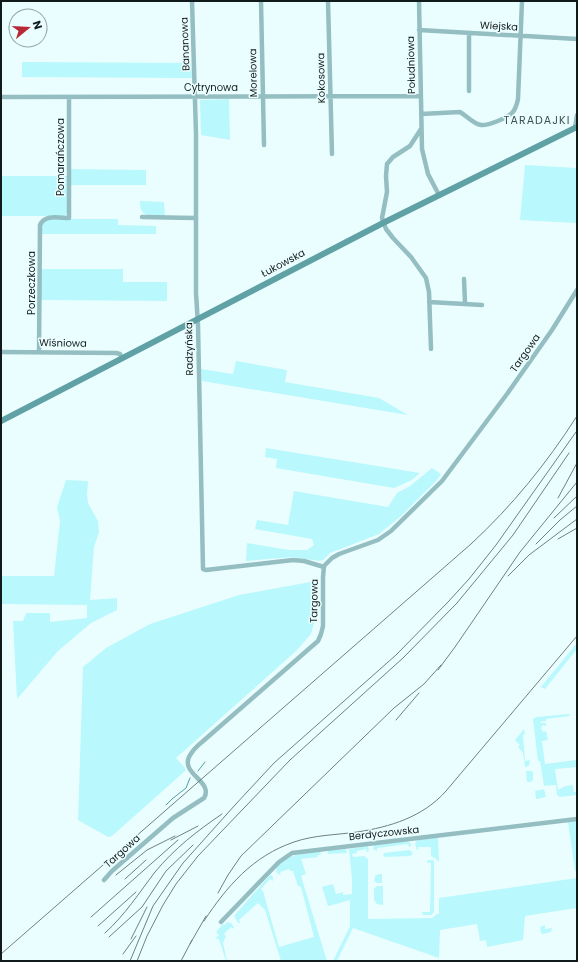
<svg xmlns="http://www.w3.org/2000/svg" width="578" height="962" viewBox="0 0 578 962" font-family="Poppins,sans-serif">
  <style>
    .green { fill: #b9f8fc }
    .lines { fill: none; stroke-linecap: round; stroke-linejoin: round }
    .stream { stroke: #509da3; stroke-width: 1 }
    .street { stroke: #94bec1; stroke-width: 4.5 }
    .secondary { stroke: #5fa1a5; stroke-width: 6 }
    .rail { stroke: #727f7f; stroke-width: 1 }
    .labels { text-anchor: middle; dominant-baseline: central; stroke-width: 3; stroke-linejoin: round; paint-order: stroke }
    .street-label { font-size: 10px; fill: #121b1b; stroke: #ebfeff }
    .neighbourhood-label { font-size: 11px; letter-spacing: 1px; fill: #3d5153; stroke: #ebfeff }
  </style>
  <rect width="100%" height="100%" fill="#ebfeff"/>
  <path class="green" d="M22,62L191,63L192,78L22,77Z
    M229,99L230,140L201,135L200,100Z
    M525,165L577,168V223L520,220Z
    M71,169L146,170V185H71Z
    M1,176H68L67,214L64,216H1Z
    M140,201L164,202L165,217C150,215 140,219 140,201Z
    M48,219H118V225L156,226V234H42V224Z
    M41,269H123V282H167V301L41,300Z
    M236,361L287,370L285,382L379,398L408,415L202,381L201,369L233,374Z
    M266,448L420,473L412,480L394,488L276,468L277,459L265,457Z
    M432,468L441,474L437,480L400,517L379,534L330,553L323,560L319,561L293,557L246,561L247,543L289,550H307L314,545L312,539L255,529L257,520L288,525L294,491L388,507L397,493L410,486Z
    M66,480L88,481L87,495L88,503L98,521L99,532L94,547L90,600L117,598V610L91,623L58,651L17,699L13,621H23L26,613H50V622L87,618V605L1,604V576H54L60,521L57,507Z
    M316,581V616L311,634L296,651L176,758L185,768V771L112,836L108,837L78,820L83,667L106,648L150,624L239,595Z
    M577,643V649L545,689L541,687Z
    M569,714L570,716L546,719V721L540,722L541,723H546V726L543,725L541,728L543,732L546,731L548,740L542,741L545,764L576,760L577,767L555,769L558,790L566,786L573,785L574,792H577V795L560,797L557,795L556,785L542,786H544L540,761H538L533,719L536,717Z
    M524,729L525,734L523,735L525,761L530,760L529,766L525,767L523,753L518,747L520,745L515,740Z
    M526,771H531L533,772V780L531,782H527Z
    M544,789L546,797L536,799L535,791Z
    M575,821L577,823V870L575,871L568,822Z
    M438,837L439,862L435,858L431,856V847H418V850H417L415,844L417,840Z
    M408,841L411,844V846L409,847L408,844L377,848V851L373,849L374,845Z
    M368,846L369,849L368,852H367L366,849L357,851V853L352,854L353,857L364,856L368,859V919L432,918L437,914H439V898L577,878V908L525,916L523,940L487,947L486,940L480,941L477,924L440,930L439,958L353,928L337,961H333L350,926V900L329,906H328L322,887L333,884L336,894L343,892V895L352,894V879L349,849Z
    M346,849L347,853L327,854L329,850Z
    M410,850L413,854L410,856L385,857L383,855L384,853Z
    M318,851L322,854L318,855V857L301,859L306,874L301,876L327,961H281L265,910L258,903L239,920L240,923H238L234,916L269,876L271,875L273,877V881L270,879L261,889L263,891L279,947L314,937L301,887L298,886L293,871H290L289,869L280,872L281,875L277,873C271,856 308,853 318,851Z
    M428,860H433L434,862V912L431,915H423L422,912H430L431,863H427Z
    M379,874H382V883H377L374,881L375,876Z
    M377,886H383V905L377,904L374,900V889Z
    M227,922L231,923L234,927V929L231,927L224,934L226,936L223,943L227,961H226L219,939H215L219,935L216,932L223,924L225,925Z
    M545,925V929L552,928L551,932L543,934L541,933L540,927Z"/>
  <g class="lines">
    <path class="stream" d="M198,771L205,762
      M166,805L172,799L186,788L190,778"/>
    <path class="street" d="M192,1L196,134V293L198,325L203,569L206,570L293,560L304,561L324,567
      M261,1L264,145
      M328,1L332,154
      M419,1L422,149L428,174L439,195
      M419,30L577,39
      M469,91V33
      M1,97L421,96
      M421,114L460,112C467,116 473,124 481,125C488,126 507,118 512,113C516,109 517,104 518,99L522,1
      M575,128L577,115
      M421,129L410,146L393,157L387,164L386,176L387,192L382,218L386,229L393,238L411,257L426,278L429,292L431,349
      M142,217L195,218
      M464,279L465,303
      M429,302L482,305
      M1,352L116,353L120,354L122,358
      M39,352L40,225C45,214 59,218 69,218V97
      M104,880L112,871L173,818L204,798C214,782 181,774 189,757C192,751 197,746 202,742L318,641L321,634L323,626V577L324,566L332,558L339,554L378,540L391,531L442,481L507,394L552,330L577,290
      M221,922L279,862L292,853L577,819"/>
    <path class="secondary" d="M1,421L383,223L577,127"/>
    <path class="rail" d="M558,498L577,463
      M554,518L577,496
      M558,539L577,528
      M536,544L560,520L577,506
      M508,576L529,555L577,519
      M438,670L455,647L520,552L577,482
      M396,720L419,693
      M171,840L198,826
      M116,875L147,850L175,836
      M125,879L146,860
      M218,893L228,875L241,856L394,708L424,684L441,665
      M91,917L178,840
      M204,921C227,886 253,856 294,842C314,835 336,835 357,832C390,827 423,817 446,791L577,636
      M98,926L136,892
      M105,933C125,915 139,893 155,872C175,848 197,831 222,814
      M109,937L142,907L166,871L193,845
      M131,939L147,907
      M190,944L206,916
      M1,954L471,544C512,506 547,463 577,416
      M123,954L136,936
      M130,961L153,906L183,863L235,805L274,763L396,655L448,602L469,579L496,545L576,432
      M137,961L147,936L163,905L176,884L198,856L290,760L403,658L457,603L513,535L569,453
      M181,961L192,940"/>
  </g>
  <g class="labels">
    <g class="street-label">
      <text transform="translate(499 26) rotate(3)">Wiejska</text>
      <text transform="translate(185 44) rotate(-92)">Bananowa</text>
      <text transform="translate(411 65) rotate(-91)">Południowa</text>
      <text transform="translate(253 73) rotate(-91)">Morelowa</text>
      <text transform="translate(321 78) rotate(-91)">Kokosowa</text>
      <text x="211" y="87">Cytrynowa</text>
      <text transform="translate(60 157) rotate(-90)">Pomarańczowa</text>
      <text transform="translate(283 263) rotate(-28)">Łukowska</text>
      <text transform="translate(31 283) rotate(-90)">Porzeczkowa</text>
      <text transform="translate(63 343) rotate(1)">Wiśniowa</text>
      <text transform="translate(189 349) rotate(-91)">Radzyńska</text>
      <text transform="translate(525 353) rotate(-55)">Targowa</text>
      <text transform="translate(314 601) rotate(-89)">Targowa</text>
      <text transform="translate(384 833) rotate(-6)">Berdyczowska</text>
      <text transform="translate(122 851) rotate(-42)">Targowa</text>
    </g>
    <g class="neighbourhood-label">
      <text x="537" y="120">TARADAJKI</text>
    </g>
  </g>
  <rect width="578" height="962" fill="none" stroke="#121b1b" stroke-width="4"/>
  <g transform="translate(28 28) rotate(72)"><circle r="19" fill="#ebfeff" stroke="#94a3a4"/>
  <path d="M0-3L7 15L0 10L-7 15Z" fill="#b92837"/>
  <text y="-6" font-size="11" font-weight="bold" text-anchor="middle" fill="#121b1b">N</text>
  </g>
</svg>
